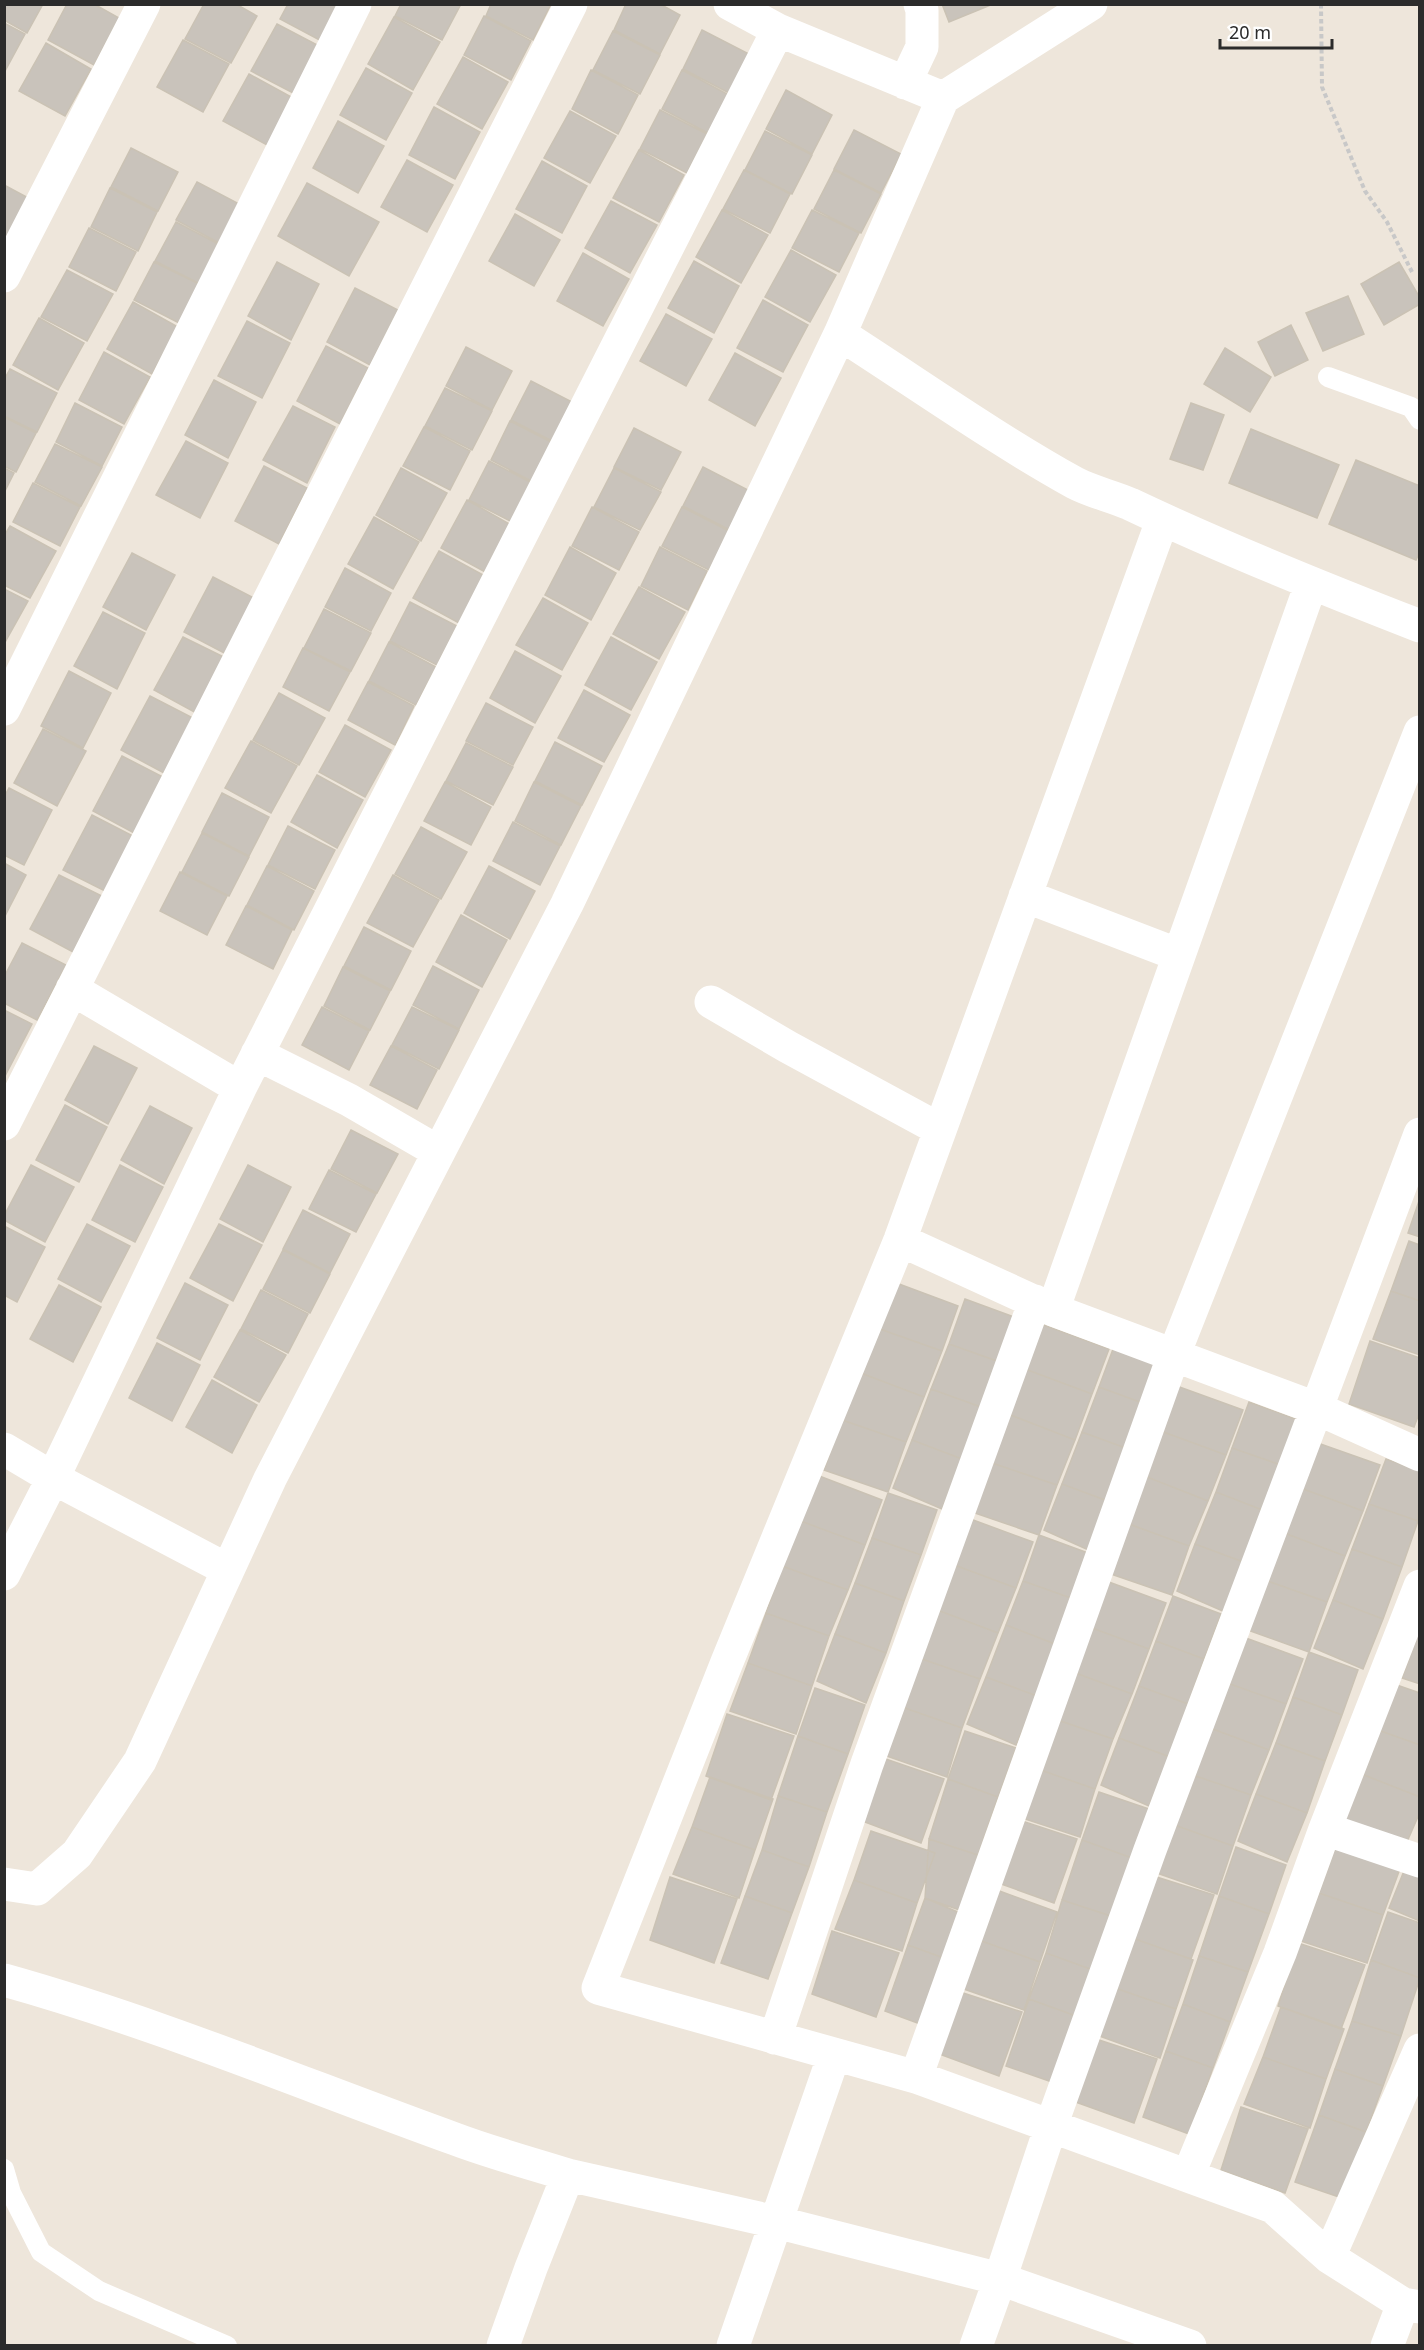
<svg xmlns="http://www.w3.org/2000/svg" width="1424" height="2350" viewBox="0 0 1424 2350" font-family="'Noto Sans',sans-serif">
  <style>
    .building { fill: #c9c3bb; stroke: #cac2b4; stroke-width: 1.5 }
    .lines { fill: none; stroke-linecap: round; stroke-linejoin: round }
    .path { stroke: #c8c8c8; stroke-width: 4; stroke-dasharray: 4.5 3; stroke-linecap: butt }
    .service { stroke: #fff; stroke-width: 20 }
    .minor { stroke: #fff; stroke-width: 33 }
  </style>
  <rect width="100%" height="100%" fill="#eee6db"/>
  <path class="building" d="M4,4H43L27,33L4,20Z
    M67,4H94L119,18L94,65L48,40Z
    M204,4H236L257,16L231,63L185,39Z
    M288,4L347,5L327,44L280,19Z
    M401,4H461L442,40L395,16Z
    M491,4H551L533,40L486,16Z
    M626,4H660L680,15L660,54L614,30Z
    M942,4H993L949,22Z
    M484,16L531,41L511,80L464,55Z
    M394,17L440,42L413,90L368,64Z
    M4,23L25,34L4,73Z
    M277,24L323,48L297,95L251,71Z
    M702,30L749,54L729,93L683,69Z
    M613,31L660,55L640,94L593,70Z
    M183,40L229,64L203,112L157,87Z
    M46,43L91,69L65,116L19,91Z
    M463,57L508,82L482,129L437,104Z
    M366,68L412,93L386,140L340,115Z
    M591,70L638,95L618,134L572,109Z
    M682,70L729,95L708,133L662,109Z
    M249,74L295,99L269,146L223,121Z
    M786,90L832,115L812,154L766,129Z
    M434,107L480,132L455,179L409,155Z
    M660,110L707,134L687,173L640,149Z
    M570,111L616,136L590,183L544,158Z
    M338,121L384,146L358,193L313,168Z
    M854,130L901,154L881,193L834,169Z
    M765,131L812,155L792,194L745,170Z
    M131,148L178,172L158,211L111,187Z
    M639,150L684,175L659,222L613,198Z
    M407,160L453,185L427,232L381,207Z
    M542,161L587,186L562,233L516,209Z
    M744,170L790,194L770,233L723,209Z
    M834,170L881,194L861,233L814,209Z
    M197,182L243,206L223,245L176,220Z
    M307,183L379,222L349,276L278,236Z
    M4,185L36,202L16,240L4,234Z
    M110,188L157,212L138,251L91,227Z
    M611,201L657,225L630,273L585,248Z
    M722,210L768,235L741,283L696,257Z
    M812,210L859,233L839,272L792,248Z
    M515,214L560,240L534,286L489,261Z
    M176,222L222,246L202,285L155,261Z
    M89,228L136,252L116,291L69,267Z
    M791,250L836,275L810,322L765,297Z
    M583,253L629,279L603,326L557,301Z
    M694,261L739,286L714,333L668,308Z
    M154,262L201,285L181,324L134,300Z
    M277,262L319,284L291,340L248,316Z
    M1399,262L1420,298V304L1384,325L1361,284Z
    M67,270L113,294L87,341L41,317Z
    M355,288L398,310L370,365L327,342Z
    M1348,296L1364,334L1323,351L1306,313Z
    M763,300L808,325L783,372L737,348Z
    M133,302L178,327L152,374L107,349Z
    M666,314L712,339L686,386L640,361Z
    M39,318L84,343L58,390L13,365Z
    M247,321L290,343L262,398L218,376Z
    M1291,325L1308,360L1275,376L1258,342Z
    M326,346L368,368L340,424L297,401Z
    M466,347L512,371L492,410L446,386Z
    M1225,348L1271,377L1250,412L1204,384Z
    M104,352L150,377L124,424L79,400Z
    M735,353L781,378L755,426L709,400Z
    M10,369L57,393L37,432L4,416V380Z
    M214,380L256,402L228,458L185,435Z
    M531,381L578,405L558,444L511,420Z
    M445,388L492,411L472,450L425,426Z
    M75,403L122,427L102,466L56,442Z
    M1191,403L1224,415L1203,470L1170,459Z
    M293,406L335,427L307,483L263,460Z
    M4,417L36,433L16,472L4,466Z
    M510,421L557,445L537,484L491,460Z
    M424,427L470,451L450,490L403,466Z
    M634,428L681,452L661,490L614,467Z
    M1251,429L1339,465L1317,518L1229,483Z
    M186,441L228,463L200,518L156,495Z
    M55,444L102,467L81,506L35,482Z
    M1356,460L1420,486V551L1416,560L1329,524Z
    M489,461L536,485L516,524L469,500Z
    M264,466L307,488L279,544L235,521Z
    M703,467L750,491L730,530L683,506Z
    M4,468L14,473L4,493Z
    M401,468L447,493L421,541L376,515Z
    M614,468L661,492L640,530L594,507Z
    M33,483L80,507L60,546L13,522Z
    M467,500L513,526L487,573L441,548Z
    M592,507L639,532L619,570L572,546Z
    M682,507L729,531L709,570L662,546Z
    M374,517L419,542L393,589L348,564Z
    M10,526L56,551L30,598L4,585V536Z
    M570,547L616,573L591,620L545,595Z
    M660,547L707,571L688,610L641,586Z
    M439,551L485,576L459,623L413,598Z
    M132,553L175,575L146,630L103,607Z
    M345,568L391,593L371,631L325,607Z
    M213,577L256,599L228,655L184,632Z
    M639,587L685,612L659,659L613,634Z
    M4,589L28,601L4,644Z
    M543,598L588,623L562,670L516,645Z
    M410,602L457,626L437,665L390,641Z
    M324,609L371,633L351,671L304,648Z
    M103,612L145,633L117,689L74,666Z
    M183,637L226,658L198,714L154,690Z
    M611,637L657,662L631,710L585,685Z
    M389,642L436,667L416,705L369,681Z
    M303,648L350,672L329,711L283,687Z
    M515,651L561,676L535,723L490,698Z
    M69,671L111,693L83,748L41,726Z
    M368,682L414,706L395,745L348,720Z
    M584,690L630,715L604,762L558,738Z
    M279,693L325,718L299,765L253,740Z
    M150,696L193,718L164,773L121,750Z
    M486,703L533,727L513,765L466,741Z
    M345,725L391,750L365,797L319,772Z
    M43,729L86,751L57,806L14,783Z
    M251,741L297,766L271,813L225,788Z
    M555,742L602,766L582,805L535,781Z
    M466,743L513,767L493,805L446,781Z
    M122,756L165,778L136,834L93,811Z
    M317,775L363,800L337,848L291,822Z
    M445,782L491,807L471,845L424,821Z
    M534,782L581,806L561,845L515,821Z
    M9,788L52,810L24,865L4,855V797Z
    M222,793L269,817L249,856L202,832Z
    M92,815L135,837L107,892L63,870Z
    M513,822L560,846L540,885L493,861Z
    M288,826L335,850L315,889L268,865Z
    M421,827L467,852L441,899L395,874Z
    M202,833L249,857L229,896L182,872Z
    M4,863L26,875L4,918Z
    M267,866L314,891L294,930L247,905Z
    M489,866L535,891L510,939L464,913Z
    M180,872L227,896L207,935L160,911Z
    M59,875L102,896L73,952L30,929Z
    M393,875L439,900L413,947L367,923Z
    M246,906L292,930L273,969L226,945Z
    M461,915L507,940L482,987L436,962Z
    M364,927L411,951L391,990L344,966Z
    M22,943L66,965L37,1020L4,1003V977Z
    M433,966L479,990L459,1029L413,1005Z
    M343,967L390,991L370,1030L324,1006Z
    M322,1007L369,1031L349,1070L302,1045Z
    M412,1007L459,1030L439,1069L392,1045Z
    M4,1010L32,1024L4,1078Z
    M94,1046L137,1068L108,1124L65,1100Z
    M391,1046L437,1070L417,1109L370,1085Z
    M65,1105L107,1127L79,1182L36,1160Z
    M150,1106L192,1128L164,1184L121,1160Z
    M351,1130L398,1154L377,1193L331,1169Z
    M31,1165L74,1187L45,1242L4,1220V1216Z
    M120,1165L163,1187L135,1242L92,1220Z
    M248,1165L291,1187L263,1242L220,1219Z
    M329,1170L376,1194L356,1232L309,1209Z
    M1420,1198V1237L1408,1233Z
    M303,1210L350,1234L330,1273L283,1249Z
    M87,1224L130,1246L101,1302L58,1279Z
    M219,1224L262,1245L233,1301L190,1278Z
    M4,1226L45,1247L17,1302L4,1295Z
    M1409,1241L1420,1245V1301L1391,1291Z
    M283,1250L330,1274L310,1313L263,1289Z
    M891,1281L958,1306L942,1351L874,1327Z
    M185,1283L228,1305L200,1360L157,1338Z
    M59,1285L101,1307L73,1362L30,1339Z
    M261,1290L308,1314L288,1353L241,1329Z
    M1391,1291L1420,1301V1355L1373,1339Z
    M965,1299L1014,1317L997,1361L949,1344Z
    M1041,1324L1109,1349L1092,1394L1025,1369Z
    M874,1327L942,1351L924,1397L858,1372Z
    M240,1330L286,1355L259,1402L214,1377Z
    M1116,1341L1164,1359L1148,1405L1099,1387Z
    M1370,1341L1420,1358V1411L1414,1427L1349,1404Z
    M157,1343L200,1365L172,1421L129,1398Z
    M949,1344L997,1361L981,1407L931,1389Z
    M1025,1369L1092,1394L1075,1440L1008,1414Z
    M858,1372L924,1397L906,1442L842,1420Z
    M212,1380L257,1405L232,1453L186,1427Z
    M1174,1385L1243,1410L1226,1455L1158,1430Z
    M1099,1387L1148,1405L1131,1450L1082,1432Z
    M931,1389L981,1407L962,1459L912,1440Z
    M1249,1402L1298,1420L1281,1465L1232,1448Z
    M1008,1414L1075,1440L1057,1485L992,1463Z
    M842,1420L906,1442L888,1492L824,1470Z
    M1158,1430L1226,1455L1208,1501L1142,1475Z
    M1082,1432L1131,1450L1113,1503L1062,1484Z
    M912,1440L962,1459L942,1509L893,1488Z
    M1312,1441L1380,1465L1363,1511L1295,1486Z
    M1232,1448L1281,1465L1265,1511L1216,1492Z
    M1386,1459L1420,1471L1418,1521L1369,1504Z
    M992,1463L1057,1485L1039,1535L975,1513Z
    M814,1474L882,1500L865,1545L798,1520Z
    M1142,1475L1208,1501L1189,1546L1126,1523Z
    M1062,1484L1113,1503L1093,1552L1044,1530Z
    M1295,1486L1363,1511L1345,1556L1279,1531Z
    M1216,1492L1265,1511L1246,1563L1195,1544Z
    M888,1493L937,1510L921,1555L872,1538Z
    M1369,1504L1418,1521L1402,1567L1352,1549Z
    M965,1517L1033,1542L1016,1588L949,1563Z
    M798,1520L865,1545L848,1590L782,1566Z
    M1126,1523L1189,1546L1172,1595L1108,1573Z
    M1279,1531L1345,1556L1327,1602L1262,1579Z
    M1039,1535L1088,1553L1071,1598L1023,1581Z
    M872,1538L921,1555L904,1601L855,1583Z
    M1195,1544L1246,1563L1225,1612L1177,1591Z
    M1352,1549L1402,1567L1383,1619L1333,1600Z
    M949,1563L1016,1588L998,1633L932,1608Z
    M782,1566L848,1590L829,1636L766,1613Z
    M1098,1578L1166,1603L1149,1649L1081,1624Z
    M1262,1579L1327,1602L1309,1652L1245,1629Z
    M1023,1581L1071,1598L1055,1644L1006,1625Z
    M855,1583L904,1601L886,1653L835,1634Z
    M1173,1596L1221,1614L1204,1659L1156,1641Z
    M1333,1600L1383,1619L1363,1669L1314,1648Z
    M932,1608L998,1633L980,1679L916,1657Z
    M766,1613L829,1636L812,1686L748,1663Z
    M1081,1624L1149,1649L1132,1694L1065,1669Z
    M1006,1625L1055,1644L1037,1696L986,1677Z
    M1420,1628V1684L1402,1678Z
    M835,1634L886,1653L866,1703L817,1681Z
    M1235,1634L1303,1659L1286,1704L1219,1680Z
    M1156,1641L1204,1659L1188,1704L1139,1686Z
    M1309,1652L1358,1670L1342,1715L1293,1697Z
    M916,1657L980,1679L962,1728L899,1706Z
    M748,1663L812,1686L796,1734L730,1711Z
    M1065,1669L1132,1694L1113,1739L1049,1717Z
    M986,1677L1037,1696L1016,1745L967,1724Z
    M1219,1680L1286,1704L1269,1750L1202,1725Z
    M1391,1683L1420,1693V1745L1375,1729Z
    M1139,1686L1188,1704L1170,1757L1119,1738Z
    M815,1688L865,1705L848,1754L798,1736Z
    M1293,1697L1342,1715L1325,1761L1276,1743Z
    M899,1706L962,1728L947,1777L881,1754Z
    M727,1714L794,1736L771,1800L706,1776Z
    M1049,1717L1113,1739L1095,1789L1032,1767Z
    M1202,1725L1269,1750L1251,1795L1187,1773Z
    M1375,1729L1420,1745V1797L1359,1773Z
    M965,1731L1016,1748L998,1797L948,1779Z
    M798,1736L848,1754L827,1812L778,1796Z
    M1119,1738L1170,1757L1149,1806L1101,1785Z
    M1276,1743L1325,1761L1307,1813L1256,1794Z
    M877,1756L944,1779L921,1843L857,1819Z
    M1032,1767L1095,1789L1080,1837L1013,1815Z
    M1187,1773L1251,1795L1233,1846L1169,1823Z
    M1359,1773L1420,1797V1812L1406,1844L1342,1821Z
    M710,1777L773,1799L755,1850L692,1827Z
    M948,1779L998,1797L978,1855L929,1839Z
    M1099,1792L1149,1809L1132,1858L1082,1840Z
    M1256,1794L1307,1813L1287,1862L1238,1841Z
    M778,1796L827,1812L809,1867L762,1850Z
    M1010,1817L1077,1839L1054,1903L990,1880Z
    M1169,1823L1233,1846L1217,1894L1151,1871Z
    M692,1827L755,1850L739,1898L673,1874Z
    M871,1831L935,1853L917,1903L854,1880Z
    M929,1839L978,1855L968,1913L925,1898Z
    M1082,1840L1132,1858L1111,1916L1062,1900Z
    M1337,1843L1401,1866L1383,1915L1319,1893Z
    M1236,1847L1286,1865L1269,1914L1219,1896Z
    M762,1850L809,1867L792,1913L745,1896Z
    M1408,1861L1420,1866V1921L1389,1908Z
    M1147,1874L1214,1895L1191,1959L1127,1936Z
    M670,1877L737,1899L714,1963L650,1940Z
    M854,1880L917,1903L902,1951L835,1929Z
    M994,1889L1057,1912L1040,1962L976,1939Z
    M1319,1893L1383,1915L1367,1963L1301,1941Z
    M745,1896L792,1913L768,1979L721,1963Z
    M1219,1896L1269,1914L1248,1972L1199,1956Z
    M925,1898L967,1916L952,1961L908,1945Z
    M1062,1900L1111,1916L1093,1970L1046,1953Z
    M1388,1912L1420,1923V1978L1371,1960Z
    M832,1931L899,1953L876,2017L812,1994Z
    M1130,1937L1193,1960L1176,2009L1112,1987Z
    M976,1939L1040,1962L1024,2010L958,1987Z
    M1298,1943L1365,1965L1341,2029L1278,2006Z
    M908,1945L952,1961L931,2028L885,2011Z
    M1046,1953L1093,1970L1076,2016L1029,1999Z
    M1199,1956L1248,1972L1230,2022L1183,2004Z
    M1371,1960L1420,1978L1401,2036L1352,2021Z
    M1112,1987L1176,2009L1160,2058L1094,2034Z
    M954,1990L1022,2012L999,2076L934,2052Z
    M1029,1999L1076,2016L1052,2082L1006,2066Z
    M1183,2004L1230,2022L1213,2068L1166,2051Z
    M1281,2007L1344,2029L1326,2079L1263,2057Z
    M1352,2021L1401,2036L1383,2086L1335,2069Z
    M1090,2037L1157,2059L1134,2123L1070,2100Z
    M1166,2051L1213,2068L1189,2134L1143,2117Z
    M1263,2057L1326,2079L1310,2128L1244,2104Z
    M1335,2069L1383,2086L1366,2132L1319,2115Z
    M1241,2107L1308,2129L1285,2193L1221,2170Z
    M1319,2115L1366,2132L1342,2198L1295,2182Z"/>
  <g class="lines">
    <path class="path" d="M1321,4L1322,87L1365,191L1387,222L1412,272"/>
    <path class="service" d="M1328,377L1411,407L1420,420
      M4,2169L11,2193L41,2252L99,2291L227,2346"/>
    <path class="minor" d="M730,4L778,30L943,98
      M905,83L922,47V10L920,4
      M4,276L144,4
      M840,334C918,384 994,438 1075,483C1092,492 1112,496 1130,504C1225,549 1322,588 1420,626
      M1162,521L900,1240L727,1662L598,1988L916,2077L1273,2207L1329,2257L1403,2304L1420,2307
      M4,709L355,4
      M1025,896L1179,955
      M72,989L240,1088
      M711,1002L788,1047L939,1129
      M257,1054L349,1100L437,1151
      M4,1124L571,4
      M900,1240L1053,1310L1318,1409L1420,1455
      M1053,1310L1311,584
      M4,1449L53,1478L228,1570L270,1479L567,904L840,334L943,98L1091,4
      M4,1574L53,1478L240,1088L778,30
      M1325,1829L1420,1861
      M4,1884L37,1889L77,1854L140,1761L228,1570
      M4,1980C158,2023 305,2085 455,2139C492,2153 530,2163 568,2175L531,2268L503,2346
      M775,2038L867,1764L1035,1301
      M916,2077L1173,1357L1420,732
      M568,2175L776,2222L1000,2279L1190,2346
      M1188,2176L1280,1953L1325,1829L1420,1586
      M1329,2257L1420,2050
      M733,2346L834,2055
      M976,2346L1000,2279L1051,2126L1150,1850L1420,1134
      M1387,2346L1403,2304"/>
  </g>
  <rect width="1424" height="2350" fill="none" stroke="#2b2b2b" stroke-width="12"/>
  <path d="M1220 39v9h112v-9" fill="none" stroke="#2b2b2b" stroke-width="3"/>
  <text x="1229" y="39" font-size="18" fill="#2b2b2b" stroke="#ffffff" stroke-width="4.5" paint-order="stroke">20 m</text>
</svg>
